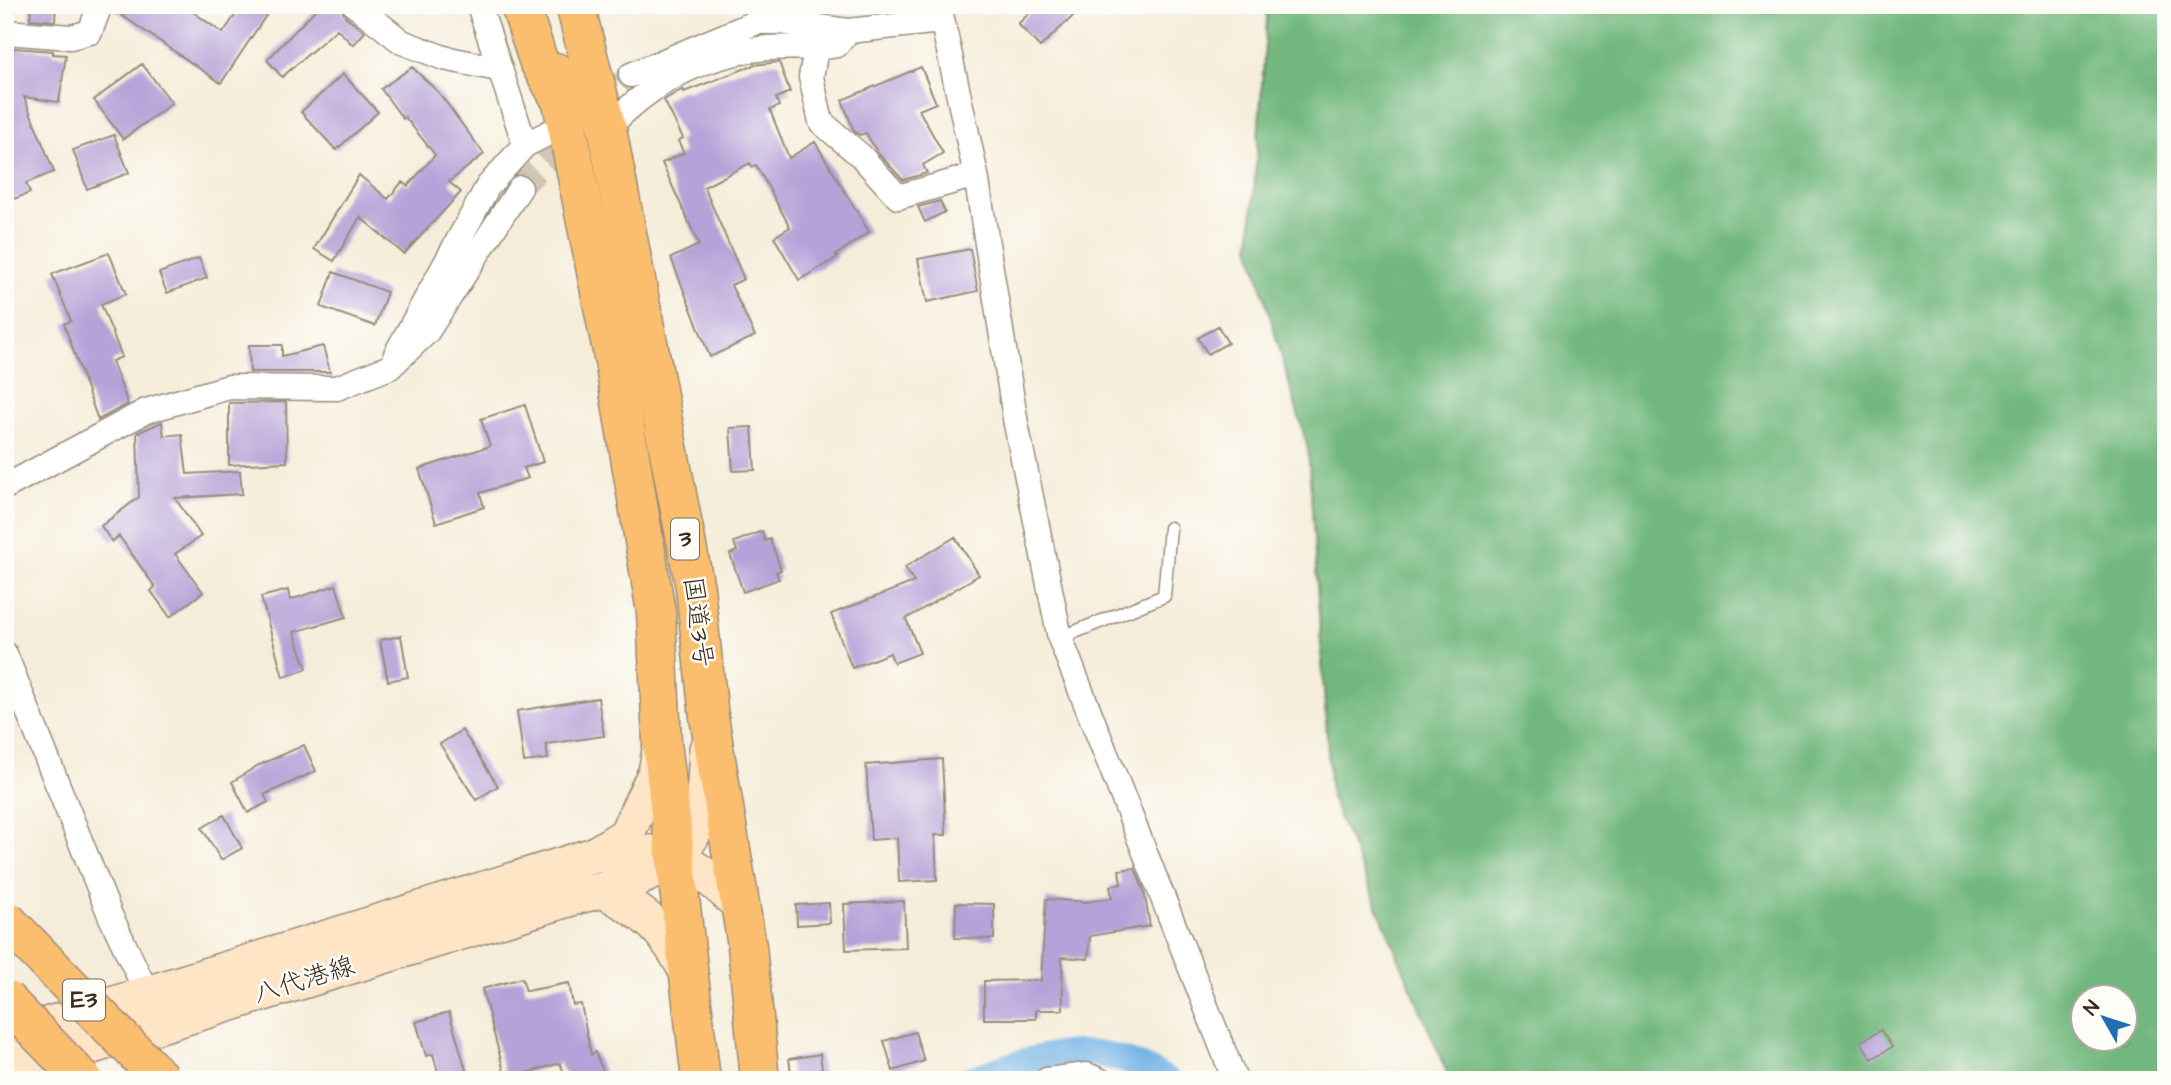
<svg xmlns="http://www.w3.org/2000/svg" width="2171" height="1085" viewBox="0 0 2171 1085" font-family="'Architects Daughter','Klee One',sans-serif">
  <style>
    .forest { fill: #72b87e; stroke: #56714e; stroke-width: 2; fill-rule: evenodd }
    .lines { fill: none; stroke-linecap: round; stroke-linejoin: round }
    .canal { stroke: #72b2e6; stroke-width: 26 }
    .building { fill: #b5a2d8 }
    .minor-tunnel { stroke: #d0c6b4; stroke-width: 24; stroke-dasharray: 24 12; stroke-linecap: butt }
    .service-casing { stroke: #988c7c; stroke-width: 15 }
    .minor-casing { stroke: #988c7c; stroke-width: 27 }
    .secondary-casing { stroke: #988c7c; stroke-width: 38 }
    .trunk-casing { stroke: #988c7c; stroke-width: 41 }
    .motorway-casing { stroke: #988c7c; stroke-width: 41 }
    .service { stroke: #fff; stroke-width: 12 }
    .minor { stroke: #fff; stroke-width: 24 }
    .secondary { stroke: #fde5c5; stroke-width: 35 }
    .trunk { stroke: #fabe6e; stroke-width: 38 }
    .motorway { stroke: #fabe6e; stroke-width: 38 }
    .motorway-bridge-casing { stroke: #988c7c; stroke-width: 41; stroke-linecap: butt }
    .motorway-bridge { stroke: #fabe6e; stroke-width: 38 }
    .labels { text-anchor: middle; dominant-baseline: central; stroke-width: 5; stroke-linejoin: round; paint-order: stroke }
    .shield { fill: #fdfcf7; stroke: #75695f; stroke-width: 2 }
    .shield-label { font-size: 24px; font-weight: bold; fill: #3b2a1e }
    .street-label { font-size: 26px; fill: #3b2a1e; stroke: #fdfcf7 }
  </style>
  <rect width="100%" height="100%" fill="#fdfcf7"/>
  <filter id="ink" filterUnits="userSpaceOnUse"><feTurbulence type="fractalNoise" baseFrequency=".0143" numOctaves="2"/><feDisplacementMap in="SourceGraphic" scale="14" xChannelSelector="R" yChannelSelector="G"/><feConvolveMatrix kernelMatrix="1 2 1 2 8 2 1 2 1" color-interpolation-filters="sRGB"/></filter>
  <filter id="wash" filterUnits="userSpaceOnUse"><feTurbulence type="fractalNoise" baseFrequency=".00686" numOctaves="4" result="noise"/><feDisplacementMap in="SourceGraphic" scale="28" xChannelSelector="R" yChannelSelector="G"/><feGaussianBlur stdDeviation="1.57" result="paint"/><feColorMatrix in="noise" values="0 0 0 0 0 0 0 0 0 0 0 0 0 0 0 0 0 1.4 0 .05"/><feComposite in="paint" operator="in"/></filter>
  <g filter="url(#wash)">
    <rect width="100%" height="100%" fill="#f5edd9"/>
    <path class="forest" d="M1262,5H2166V1080H1450L1331,797L1308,449L1250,246L1267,17ZM2084,998H2126V1040H2084Z"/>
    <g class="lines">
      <path class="canal" d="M968,1080C1043,1053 1092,1036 1167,1080"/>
    </g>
    <g id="blocks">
      <path class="building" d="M31,5H56L55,21L30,19Z
        M115,5H183L223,33L242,5H273L221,83L114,10Z
        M320,5H340L345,16L365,32L353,45L337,29L282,77L267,60Z
        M1038,5H1085L1040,47L1018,24Z
        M13,48L53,51V54L66,55L59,102L24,97L54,172L26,183L30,193L11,200L5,184V102Z
        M779,62L790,92L776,98L779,106L770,110L789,158L815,142L869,232L836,255L838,257L799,280L774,237L790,227L756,165L752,167L750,163L704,187L744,279L731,285L755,336L710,357L671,258L699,245L662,163L684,153L678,141L683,138L664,100L683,89L684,92L754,65Z
        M142,64L172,103L123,139L94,100Z
        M412,67L439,93L484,154L449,182L461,192L404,254L360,217L334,261L314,249L359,175L388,199L402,182L408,186L435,155L405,117L403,119L381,89Z
        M921,67L936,103L919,110L943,153L923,165L927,173L903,180L877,152L866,133L860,135L854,131L842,100Z
        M343,74L378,112L336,150L301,112Z
        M114,135L129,173L87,189L73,150Z
        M940,201L945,212L925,222L918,207Z
        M970,249L978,291L927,302L918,259Z
        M109,253L126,294L101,304L122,357L112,361L128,404L98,420L64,324L71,321L52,274Z
        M199,258L207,278L167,293L159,273Z
        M333,272L387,292L375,326L321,307Z
        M1218,326L1228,343L1208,354L1198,338Z
        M249,345H282V356L323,346L330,372H250Z
        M286,402L287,462L229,465V403Z
        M525,405L543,462L524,468L528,478L480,493L484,507L436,523L419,469L490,446L481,419Z
        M162,422L164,436L182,434L187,474L240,471L242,494L175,498L201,536L175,554L203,592L170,617L151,591L155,587L119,536L112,542L101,526L139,497L137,433Z
        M752,427L755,470L733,471L730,428Z
        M762,531L765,541L770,539L781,570L776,572L779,579L743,592L730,554L737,551L734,542Z
        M955,537L979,575L906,619L920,653L894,663L890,653L852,668L831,614L914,582L905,567Z
        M336,585L346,617L294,632L307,669L283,677L261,597L288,590L290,600Z
        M401,636L408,677L388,681L380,640Z
        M598,698L604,736L546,744L548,759L524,762L517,711Z
        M462,730L498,786L476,800L440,744Z
        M304,745L316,771L264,795L268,802L248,813L232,782L257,766Z
        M942,759L946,835H935L937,880L899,882L897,838L871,840L866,765Z
        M224,815L242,848L221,860L202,828Z
        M1135,868L1144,891L1150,926L1090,936L1088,959L1062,957L1063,1010H1036V1019H984V981L1041,980L1046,899L1086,902L1112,898L1110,886L1121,884L1119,870Z
        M904,901L906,948L846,950L844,904Z
        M829,903L830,923L797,925L796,905Z
        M956,903L994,904V939L955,938Z
        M522,978L526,991L569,983L573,1005L581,1004L591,1055L595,1052L607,1080H567L560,1063L506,1079L482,989Z
        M449,1012L469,1080H440L433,1054L426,1056L416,1022Z
        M1881,1030L1892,1047L1872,1059L1861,1042Z
        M915,1032L924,1061L893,1071L884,1041Z
        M820,1054L823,1076L792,1080L789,1059Z"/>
    </g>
  </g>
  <g filter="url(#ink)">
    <use href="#blocks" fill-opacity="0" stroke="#988c7c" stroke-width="2"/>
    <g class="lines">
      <path class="minor-tunnel" d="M520,188L631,75"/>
      <g class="service-casing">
        <path id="service" d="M1060,638L1164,596L1170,528"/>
      </g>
      <g class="minor-casing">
        <path id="minor" d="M355,5L402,42L444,58L498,69
          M479,5L525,145
          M939,5L976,175L1016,424L1060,638L1235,1080
          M5,32L71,37L90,32L100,5
          M816,49L811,77L821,122L861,156L898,197L976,175
          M631,75L757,22H782L848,31L941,21
          M607,129C650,83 704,54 767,48C791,46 813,50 837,45L848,31
          M396,354L488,186L525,145L566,124
          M5,487L146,411L229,387L337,388L390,367L427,332L520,188
          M5,654L110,915L147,993
          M1047,1080L1087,1075L1099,1080"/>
      </g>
      <g class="secondary-casing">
        <path id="secondary" d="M594,855L626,835L656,772L661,744
          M605,891C649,916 664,928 688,974
          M5,1038L591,856C660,843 693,858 741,907
          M5,1073L581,895C622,887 675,871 695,830C706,807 705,774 707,749"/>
      </g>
      <g class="trunk-casing">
        <path id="trunk" d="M575,5L607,129L695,588L709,717L747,946L760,1080
          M556,72L614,361L656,612L662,742L701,1080"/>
      </g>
      <g class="motorway-casing">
        <path id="motorway" d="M520,5L538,60L563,104"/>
      </g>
      <use href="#service" class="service"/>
      <use href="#minor" class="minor"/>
      <use href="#secondary" class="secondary"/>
      <use href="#trunk" class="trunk"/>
      <use href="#motorway" class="motorway"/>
      <g class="motorway-bridge-casing">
        <path id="motorway-bridge" d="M5,919L162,1080
          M5,999L83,1080"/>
      </g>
      <use href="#motorway-bridge" class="motorway-bridge"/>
    </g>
  </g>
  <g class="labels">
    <g class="shield">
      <rect x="671" y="518.5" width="28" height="41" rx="5"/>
      <rect x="63" y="979.5" width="42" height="41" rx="5"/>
    </g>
    <g class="shield-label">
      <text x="685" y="539">3</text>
      <text x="84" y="1000">E3</text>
    </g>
    <g class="street-label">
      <text transform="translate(698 622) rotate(83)">国道3号</text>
      <text transform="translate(304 980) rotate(-17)">八代港線</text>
    </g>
  </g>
  <rect width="2171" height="1085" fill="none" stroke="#fdfcf7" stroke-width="28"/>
  <g transform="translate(2104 1018) rotate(309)"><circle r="33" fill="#fdfcf7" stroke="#afa8a0" stroke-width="2"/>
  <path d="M0-5L12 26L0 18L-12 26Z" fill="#1f6fb2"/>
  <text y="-10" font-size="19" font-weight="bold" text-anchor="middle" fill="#3b2a1e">N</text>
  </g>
</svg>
